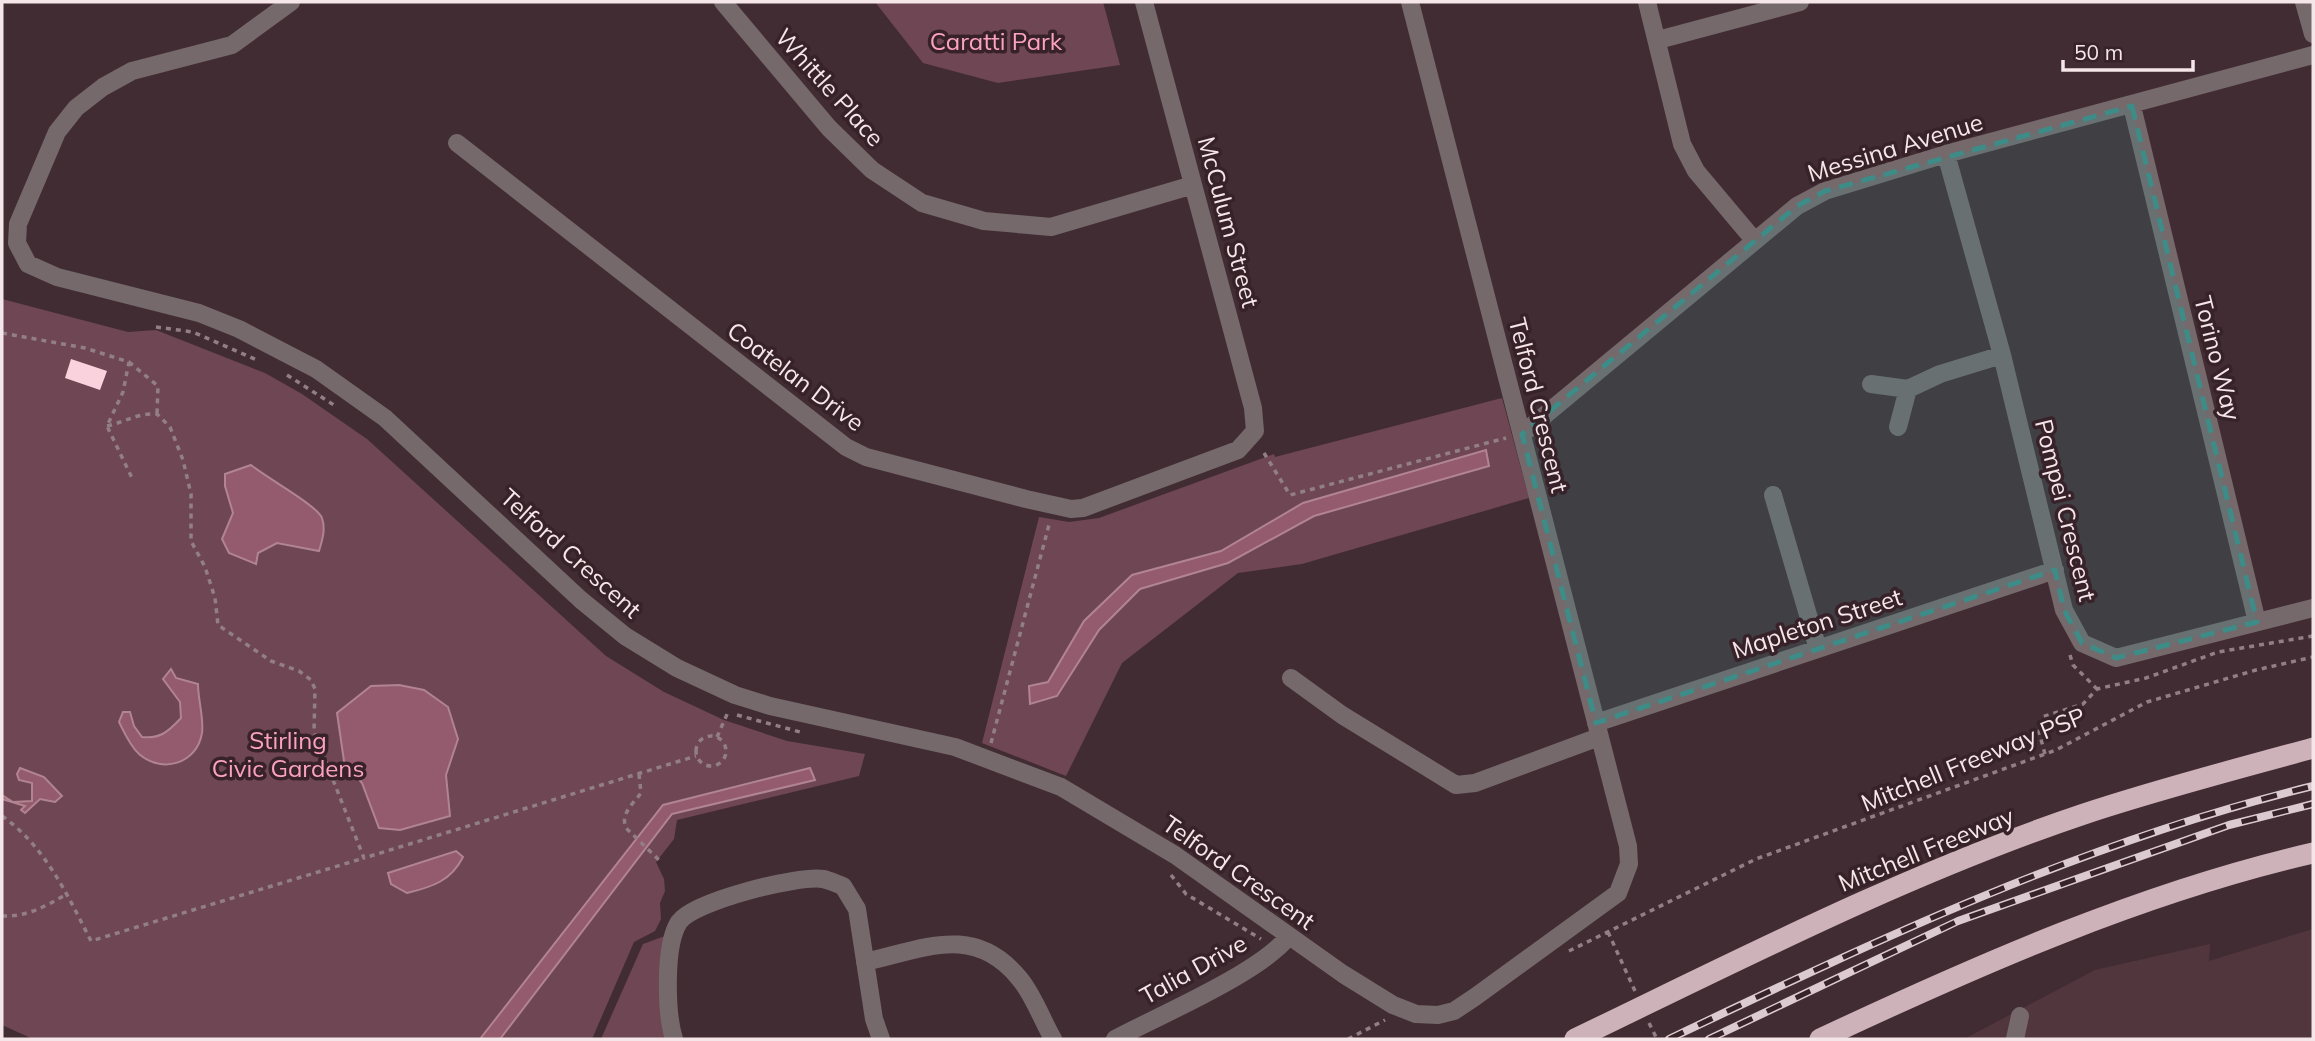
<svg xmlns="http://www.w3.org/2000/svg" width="2315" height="1041" viewBox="0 0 2315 1041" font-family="Mulish,sans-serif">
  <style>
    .built { fill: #52363e }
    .green { fill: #6f4654 }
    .water { fill: #945a6d; stroke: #b18492; stroke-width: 2 }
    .building { fill: #fad2de }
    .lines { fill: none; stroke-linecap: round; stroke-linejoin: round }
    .path { stroke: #927f85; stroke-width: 3.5; stroke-dasharray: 5 5; stroke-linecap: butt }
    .minor { stroke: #75696c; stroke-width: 18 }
    .highway { stroke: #ceb2ba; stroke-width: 21 }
    .rail-casing { stroke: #dbcbd0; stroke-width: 8 }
    .rail { stroke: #382229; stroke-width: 5; stroke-dasharray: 16; stroke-linecap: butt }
    .marked { fill: #3d8c87; fill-opacity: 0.2; stroke: #3d8c87; stroke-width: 5; stroke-dasharray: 14 9; stroke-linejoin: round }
    .labels { text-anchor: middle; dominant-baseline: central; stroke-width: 7; stroke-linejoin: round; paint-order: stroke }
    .park-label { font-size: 24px; fill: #faa2bf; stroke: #382229 }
    .street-label { font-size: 24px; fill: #f5e6ea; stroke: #382229 }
  </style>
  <rect width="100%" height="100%" fill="#422c33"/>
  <path class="built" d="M2313,929V1039H1964L2095,970L2210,944L2209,961Z"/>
  <path class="green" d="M875,2H1103L1120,65L998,83L923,63Z
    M2,299L128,332L156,330L265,373L302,394L367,439L606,656L664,692L724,720L787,741L865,754L859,776L677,820L674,839L656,862L664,879L665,891L660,903L661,919L655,931L634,942L592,1039H500L672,814L814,780L810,768L663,805L480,1039H33L2,1025Z
    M1502,398L1529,498L1302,564L1238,573L1122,663L1066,776L982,743L1039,517L1069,522L1099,518L1274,454L1275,457Z
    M665,936L659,983L666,1039H601L643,944Z"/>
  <path class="water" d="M1486,450L1489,466L1314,516L1228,563L1140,589L1099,630L1057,696L1030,704L1029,686L1048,682L1084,621L1132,575L1221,551L1303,503Z
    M251,465C265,477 318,506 322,518C326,529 322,541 319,551L277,543L258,553L256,564L229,553L222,539L233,513L225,486V474Z
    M171,669L176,678L198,684C198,700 204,718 202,733C197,764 162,774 139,754C130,746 124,732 119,722L123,712H130L134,726L142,737C160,739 168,732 181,718L180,702L163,679Z
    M399,685L424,690L448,707L458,739L446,775L450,816L400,830L379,828L362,783L344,761L337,713L371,686Z
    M20,768L44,777L62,796L55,802L40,799L25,813L21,810L25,806L2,799V795L13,802L32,801V783L19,780L17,774Z
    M810,768L815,780L672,814L500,1039H480L663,805Z
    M456,851L463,857C451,881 432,887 407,893L391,884L388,873Z"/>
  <path class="building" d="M71,359L107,371L100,390L65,378Z"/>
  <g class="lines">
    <path class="path" d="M156,327L193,332L259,361
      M2,333L85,348L129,362L123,392L107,426L132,478
      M129,362L158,386L157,414
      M287,375L337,407
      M107,426C125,422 137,413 157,414L170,427L183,460L191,494V541L205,567L215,598L218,625L271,661L299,671L311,680L315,689L314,732L364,858L696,756
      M1264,453L1290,495L1506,438
      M2070,655L2073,665L2097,689
      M737,715L804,733
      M696 751a15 15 0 1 1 30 0a15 15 0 1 1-30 0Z
      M717,737L728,712
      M991,743L1050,521
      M2045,754L2039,732L2042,717L2083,704L2097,689L2146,678L2218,652L2313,636
      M639,774L641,793C633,804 620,814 626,828L659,860
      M2,816C45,846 68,896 91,941L364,858
      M1171,875L1186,894L1261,939
      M2,916C27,917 46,906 67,894
      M1608,932L1635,991
      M1569,951L1756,859L2056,750L2147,702L2256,670L2313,657
      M1649,1023L1657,1039
      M1348,1039L1385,1020"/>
    <path class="minor" d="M291,2L232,45L132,71L103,87L76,108L57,132L18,224L17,243L28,264L57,277L199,313L239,329L316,369L385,418L581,600L625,636L677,668L735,695L770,706L955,747L1061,787L1175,855L1343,974L1393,1005L1416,1014L1438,1015L1454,1011L1475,997L1618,893L1629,864L1628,846L1410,2
      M723,2L829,128L872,170L922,203L984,221L1051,227L1193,185
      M1647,2L1682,144L1696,171L1754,240
      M2304,2L2313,34
      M1658,40L1800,2
      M2132,106L2257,622
      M457,143L846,447L866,457L1026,499L1071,509L1083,508L1238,450L1255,431L1253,408L1144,2
      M1946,154L2002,355L2064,610L2082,643L2116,658L2313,608
      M1871,384L1908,389L1940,374L2002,355
      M1898,427L1908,389
      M1522,434L1797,206L1825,191L1946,154L2313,55
      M1773,495L1818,649
      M1291,678L1342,715L1456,785L1475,783L1599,737
      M1596,723L2055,570
      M865,962C923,949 974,923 1019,978C1033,994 1042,1020 1053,1039
      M674,1039C666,1013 664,945 679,922C694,901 798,875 823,879C829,880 837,884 843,886L857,909L874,1019L881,1039
      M1115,1039C1160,1015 1260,973 1289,936
      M2015,1039L2020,1016"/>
    <path class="highway" d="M1575,1039C1741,959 1908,873 2084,814C2159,789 2237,769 2313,748
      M1820,1039C1978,965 2143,892 2313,853"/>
    <g class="rail-casing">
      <path id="rail" d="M1669,1039C1879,939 2086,841 2313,786
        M1709,1039L1958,921L2229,825L2313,804"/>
    </g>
    <use href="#rail" class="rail"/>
  </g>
  <path class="marked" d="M2132,106L2257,622L2116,658L2082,643L2064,610L2055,570L1596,723L1522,434L1797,206L1825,191Z"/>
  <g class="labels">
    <g class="park-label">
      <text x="996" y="41">Caratti Park</text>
      <text x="288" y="740">Stirling<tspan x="288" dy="28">Civic Gardens</tspan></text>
    </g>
    <g class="street-label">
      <text transform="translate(830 87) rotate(48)">Whittle Place</text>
      <text transform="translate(1895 147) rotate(-17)">Messina Avenue</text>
      <text transform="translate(1229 222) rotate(75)">McCulum Street</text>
      <text transform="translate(2218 358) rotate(76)">Torino Way</text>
      <text transform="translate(796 376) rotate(37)">Coatelan Drive</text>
      <text transform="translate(1539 405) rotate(76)">Telford Crescent</text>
      <text transform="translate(2066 510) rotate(76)">Pompei Crescent</text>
      <text transform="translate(571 553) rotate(42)">Telford Crescent</text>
      <text transform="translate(1817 623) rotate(-18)">Mapleton Street</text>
      <text transform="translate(1973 759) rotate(-22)">Mitchell Freeway PSP</text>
      <text transform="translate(1926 849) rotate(-22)">Mitchell Freeway</text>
      <text transform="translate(1239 872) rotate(35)">Telford Crescent</text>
      <text transform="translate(1193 969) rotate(-29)">Talia Drive</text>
    </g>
  </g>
  <rect width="2315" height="1041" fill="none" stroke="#f5e6ea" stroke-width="7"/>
  <path d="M2063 60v10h130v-10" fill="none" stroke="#f5e6ea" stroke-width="3.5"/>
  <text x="2074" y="60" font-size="21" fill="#f5e6ea" stroke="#382229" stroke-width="5" paint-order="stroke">50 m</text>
</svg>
